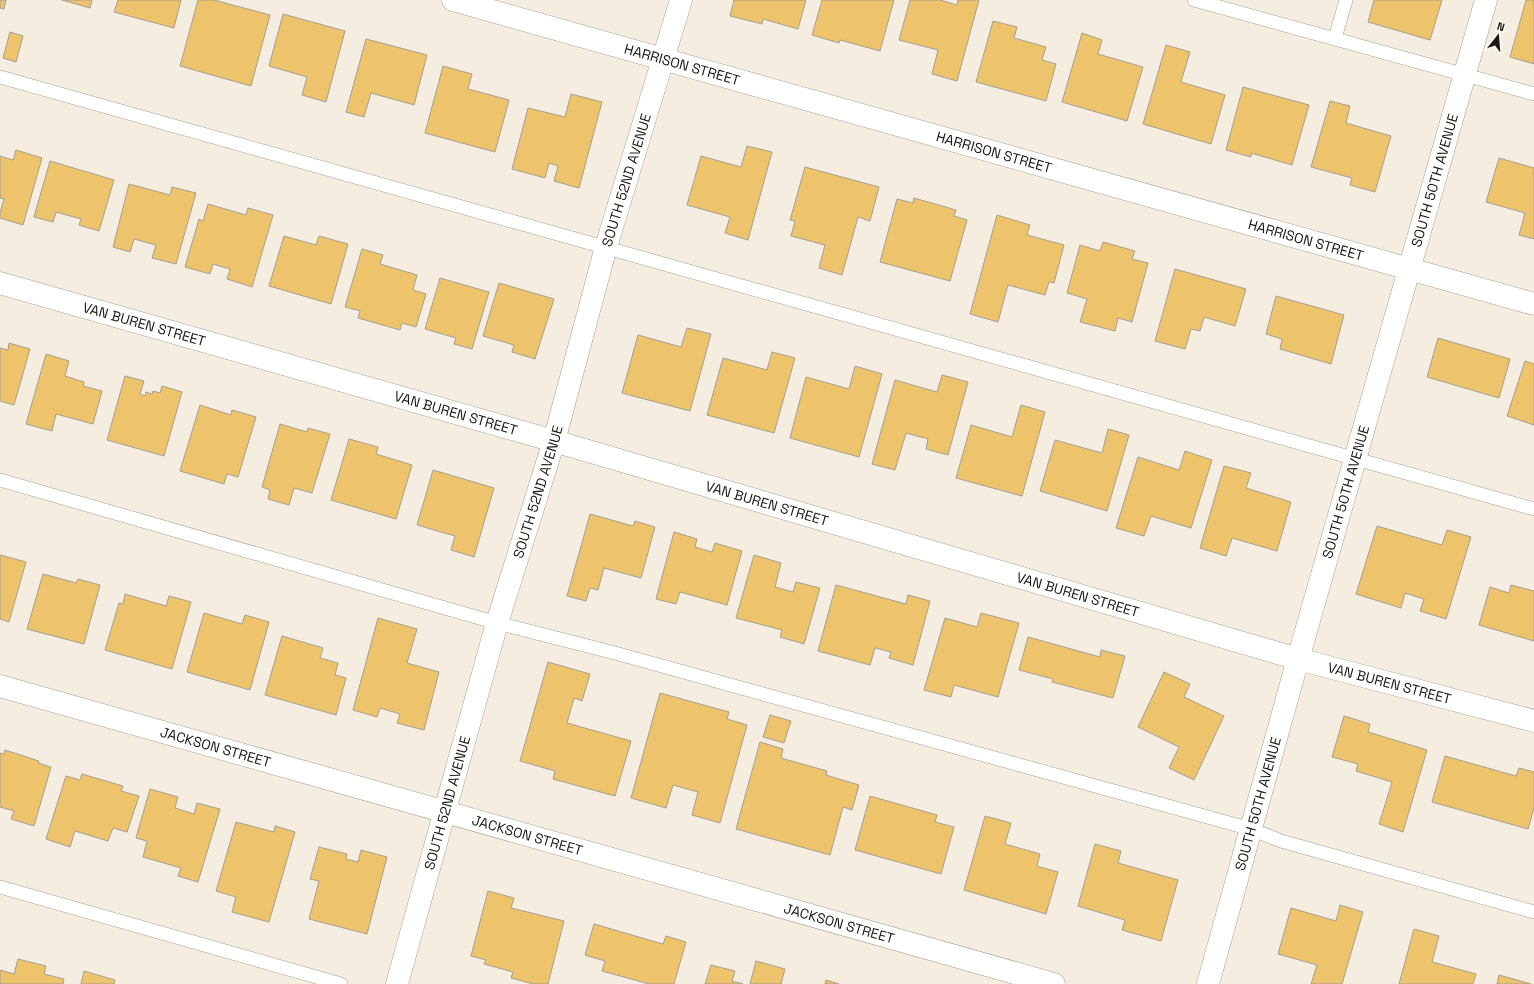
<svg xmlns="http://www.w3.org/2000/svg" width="1534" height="984" viewBox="0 0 1534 984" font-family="'Space Grotesk',sans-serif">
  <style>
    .building { fill: #edc36c; stroke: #a59f92 }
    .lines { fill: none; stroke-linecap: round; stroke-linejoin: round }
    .service-casing { stroke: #a6a093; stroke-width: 14 }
    .minor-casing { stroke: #a6a093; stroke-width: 23 }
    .service { stroke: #fff; stroke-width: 13 }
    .minor { stroke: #fff; stroke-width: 22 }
    .labels { text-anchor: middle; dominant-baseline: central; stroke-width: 3; stroke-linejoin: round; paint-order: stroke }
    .street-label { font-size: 14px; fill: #1b1914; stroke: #fefcf6 }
  </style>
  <rect width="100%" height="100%" fill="#f5eee0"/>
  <path class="building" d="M0,0H6L4,9L0,8Z
    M62,0H92L90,8Z
    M118,0H181L174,28L114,12Z
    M198,0H214L270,15L251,86L180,66Z
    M734,0H806L798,29L763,19L762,24L730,16Z
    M822,0H894L880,51L840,40L839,43L812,35Z
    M910,0H940L957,5L958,0H979L957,81L932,74L938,50L899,40Z
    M1374,0H1442L1430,40L1368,22Z
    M1526,0H1534V64L1510,57Z
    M283,14L345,31L326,102L302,95L307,77L269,66Z
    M993,21L1017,27L1014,38L1046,47L1042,60L1056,64L1046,101L976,82Z
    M10,32L23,36L16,62L3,58Z
    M1082,33L1102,40L1098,54L1143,67L1127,121L1062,102Z
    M366,39L427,55L414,105L371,93L364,117L346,112Z
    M1166,45L1190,52L1181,82L1225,95L1211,144L1143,124Z
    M443,66L472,74L468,89L509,100L495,152L425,133Z
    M1243,87L1309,105L1292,165L1251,153V157L1226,150Z
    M571,94L602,102L579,188L554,181L558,166L549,163L545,178L512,169L528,108L565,117Z
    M1330,101L1350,106L1346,123L1391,136L1375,192L1350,185L1352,178L1311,167Z
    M747,146L772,152L748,240L725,233L730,217L687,205L701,156L741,167Z
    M16,150L42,158L23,225L0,218V212L4,199L0,198V156L13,160Z
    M1499,158L1534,168V239L1519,235L1525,213L1486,202Z
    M50,161L114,180L99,231L79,225L81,219L56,212L53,222L34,217Z
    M805,167L879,187L870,221L858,217L842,275L819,268L825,245L791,236L795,221L790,220Z
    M129,184L170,195L172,187L196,193L176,264L152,258L156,245L134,239L130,252L113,247Z
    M914,198L956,210L954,216L967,220L950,281L880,262L897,199L913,203Z
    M208,204L246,215L248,208L273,215L252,287L227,279L230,269L213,264L210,274L185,267L199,219L203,221Z
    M997,215L1030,225L1027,235L1064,245L1054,283L1049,282L1045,295L1008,285L998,322L970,314Z
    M284,236L316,245L319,236L348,244L331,304L269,286Z
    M1103,242L1135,251L1132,259L1148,263L1132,322L1118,318L1115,331L1080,322L1087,299L1067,293L1080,245L1100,251Z
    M362,249L383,255L380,264L417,275L413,290L426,294L416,327L402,323L400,330L358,318L360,311L345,307Z
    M1175,269L1246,289L1235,326L1204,317L1200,331L1191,329L1185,349L1155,341Z
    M440,278L489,292L472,349L454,344L456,338L425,329Z
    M499,283L554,299L535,359L512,352L514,345L483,336Z
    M1276,296L1344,315L1331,364L1280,349L1282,339L1266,334Z
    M687,328L711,334L690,411L622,393L638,335L681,347Z
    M1438,338L1510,359L1499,398L1427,377Z
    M9,343L30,349L14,405L0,401V348L8,350Z
    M772,352L795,358L774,433L707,415L723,358L767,370Z
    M46,354L69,361L65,376L84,382L83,386L102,391L93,424L56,414L52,431L26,424Z
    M1525,361L1534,364V425L1507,416Z
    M855,366L882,374L859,457L790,438L806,377L849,389Z
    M942,375L968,382L948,455L926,449L928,439L906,433L895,470L872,464L895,380L937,392Z
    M125,376L144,381L140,394L145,396L146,392L152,394L153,391L160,393L162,386L182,392L164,456L107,440Z
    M200,405L231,415L232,410L256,417L238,477L227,474L224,484L180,471Z
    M1021,405L1045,412L1022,496L956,478L971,425L1012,437Z
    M280,424L307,432L308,428L330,434L312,493L294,488L289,505L268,499L270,490L262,487Z
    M1108,429L1129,435L1107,511L1040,491L1055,440L1102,453Z
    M349,439L378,447L376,454L412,465L396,519L331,500Z
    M1185,451L1212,460L1191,528L1151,516L1144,536L1116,528L1138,457L1179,470Z
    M1224,466L1251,473L1246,488L1291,502L1277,551L1232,538L1226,556L1200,548Z
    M433,470L494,488L474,557L451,550L455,536L417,525Z
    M590,514L633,526L635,521L655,527L641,578L604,568L598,590L590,588L586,601L567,596Z
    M1377,526L1442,545L1447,530L1471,537L1446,619L1420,611L1424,599L1405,593L1401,608L1356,594Z
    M674,532L697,539L695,547L712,552L715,543L742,551L727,605L680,592L676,604L656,599Z
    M0,555L26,562L9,622L0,619Z
    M754,555L781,563L775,587L793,592L796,582L820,588L804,644L780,637L782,630L736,618Z
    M43,574L76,583L78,579L100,585L84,644L27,629Z
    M836,585L906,604L908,595L930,601L913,665L889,658L891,652L875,648L870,665L818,651Z
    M1511,585L1534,591V641L1479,625L1490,587L1509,593Z
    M125,594L166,606L169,596L191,602L172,669L105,650L119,603L123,604Z
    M204,613L242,624L245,615L269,622L250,690L187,672Z
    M981,613L1019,623L998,697L954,685L951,697L924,690L945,618L977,627Z
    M378,618L417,629L407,663L439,672L424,730L397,723L400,714L380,708L377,717L353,710Z
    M282,636L323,648L320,658L338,663L335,675L346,678L336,715L265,695Z
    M1028,637L1100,657L1101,650L1125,656L1113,698L1052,682L1053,679L1019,670Z
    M548,662L590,674L582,701L574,698L567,723L631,741L615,796L553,779L555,771L520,761Z
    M1164,672L1190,684L1184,697L1224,716L1194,780L1169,768L1179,747L1138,727Z
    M660,693L729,712L727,719L747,725L720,823L692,815L698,792L673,785L666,808L631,798Z
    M770,715L791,721L784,743L763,737Z
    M1344,716L1370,724L1368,732L1427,750L1403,832L1379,824L1392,782L1356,771L1358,764L1332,757Z
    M760,742L783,749L781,758L827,771L826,775L859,785L852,810L843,807L830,855L736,829Z
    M5,750L39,761L38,763L51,767L34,826L11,819L14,811L0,807V753L4,754Z
    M1445,756L1516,776L1519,768L1534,772V808L1528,829L1432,802Z
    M82,774L123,786L121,791L139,796L127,832L113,828L108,841L75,831L70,847L46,839L66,776L80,780Z
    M150,789L178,797L175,808L194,814L197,803L220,809L198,882L178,876L181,868L143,857L147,841L136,838Z
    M870,796L937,815L935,822L954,827L941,874L855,850Z
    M985,816L1011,823L1005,844L1040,854L1037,866L1058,872L1046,914L964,890Z
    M236,822L274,832L275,826L295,832L269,922L232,912L236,897L216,891Z
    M1095,844L1121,851L1118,863L1178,880L1161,941L1122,930L1125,920L1078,906Z
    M319,847L347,854L346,859L358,862L361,850L387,857L367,934L309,919L319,881L310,879Z
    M488,891L514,898L511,908L564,921L548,984H533L511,978L513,972L484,964L486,960L471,956Z
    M1340,905L1363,912L1342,984H1311L1317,965L1278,954L1291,908L1336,921Z
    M594,924L663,944L666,936L686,942L674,984H649L602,971L605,961L585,955Z
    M1414,929L1439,936L1432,962L1476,974L1473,984H1399Z
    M18,959L46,966L44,974L64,979L63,984H0V970L14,974Z
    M756,961L785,969L781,984H750Z
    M711,965L735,971L732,981L743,984H705Z
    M84,971L115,980L114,984H81Z
    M1499,975L1531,984H1497Z
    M826,980L839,984H825Z"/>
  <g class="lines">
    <g class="service-casing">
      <path id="service" d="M1194,0L1534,94
        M1335,38L1346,0
        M0,77L1534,509
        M0,480L497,623L615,653L1251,829L1281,841L1534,912
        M0,887L341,984"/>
    </g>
    <g class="minor-casing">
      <g id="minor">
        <path id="s1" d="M453,0L1534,304"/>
        <path id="s2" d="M0,283L554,441L1298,659L1534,721"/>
        <path id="s3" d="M0,686L1054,984"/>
        <path id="s4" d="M397,984L497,623L554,441L606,247L681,0"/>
        <path id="s5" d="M1208,984L1298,659L1486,0"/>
      </g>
    </g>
    <use href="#service" class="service"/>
    <use href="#minor" class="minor"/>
  </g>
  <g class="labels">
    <g class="street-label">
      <text stroke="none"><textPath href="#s1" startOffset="238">HARRISON STREET</textPath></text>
      <text stroke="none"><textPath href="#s1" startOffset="562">HARRISON STREET</textPath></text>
      <text stroke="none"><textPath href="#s4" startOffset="836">SOUTH 52ND AVENUE</textPath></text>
      <text stroke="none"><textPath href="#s5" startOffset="835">SOUTH 50TH AVENUE</textPath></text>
      <text stroke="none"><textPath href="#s1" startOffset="886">HARRISON STREET</textPath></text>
      <text stroke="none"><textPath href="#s2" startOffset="150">VAN BUREN STREET</textPath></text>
      <text stroke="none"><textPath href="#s2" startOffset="474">VAN BUREN STREET</textPath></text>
      <text stroke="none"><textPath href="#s4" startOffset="512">SOUTH 52ND AVENUE</textPath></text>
      <text stroke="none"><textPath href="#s5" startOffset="511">SOUTH 50TH AVENUE</textPath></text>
      <text stroke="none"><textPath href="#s2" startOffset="798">VAN BUREN STREET</textPath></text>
      <text stroke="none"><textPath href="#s2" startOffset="1122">VAN BUREN STREET</textPath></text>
      <text stroke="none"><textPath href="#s2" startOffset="1446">VAN BUREN STREET</textPath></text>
      <text stroke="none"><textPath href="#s3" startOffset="224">JACKSON STREET</textPath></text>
      <text stroke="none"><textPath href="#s4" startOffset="188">SOUTH 52ND AVENUE</textPath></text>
      <text stroke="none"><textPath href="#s5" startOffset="187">SOUTH 50TH AVENUE</textPath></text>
      <text stroke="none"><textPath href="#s3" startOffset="548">JACKSON STREET</textPath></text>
      <text stroke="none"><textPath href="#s3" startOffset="872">JACKSON STREET</textPath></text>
    </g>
  </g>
  <g transform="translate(1498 36) rotate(17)" stroke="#fefcf6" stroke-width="3" paint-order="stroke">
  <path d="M0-3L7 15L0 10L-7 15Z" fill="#1b1914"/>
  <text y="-6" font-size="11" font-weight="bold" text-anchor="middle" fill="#1b1914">N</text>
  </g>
</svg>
